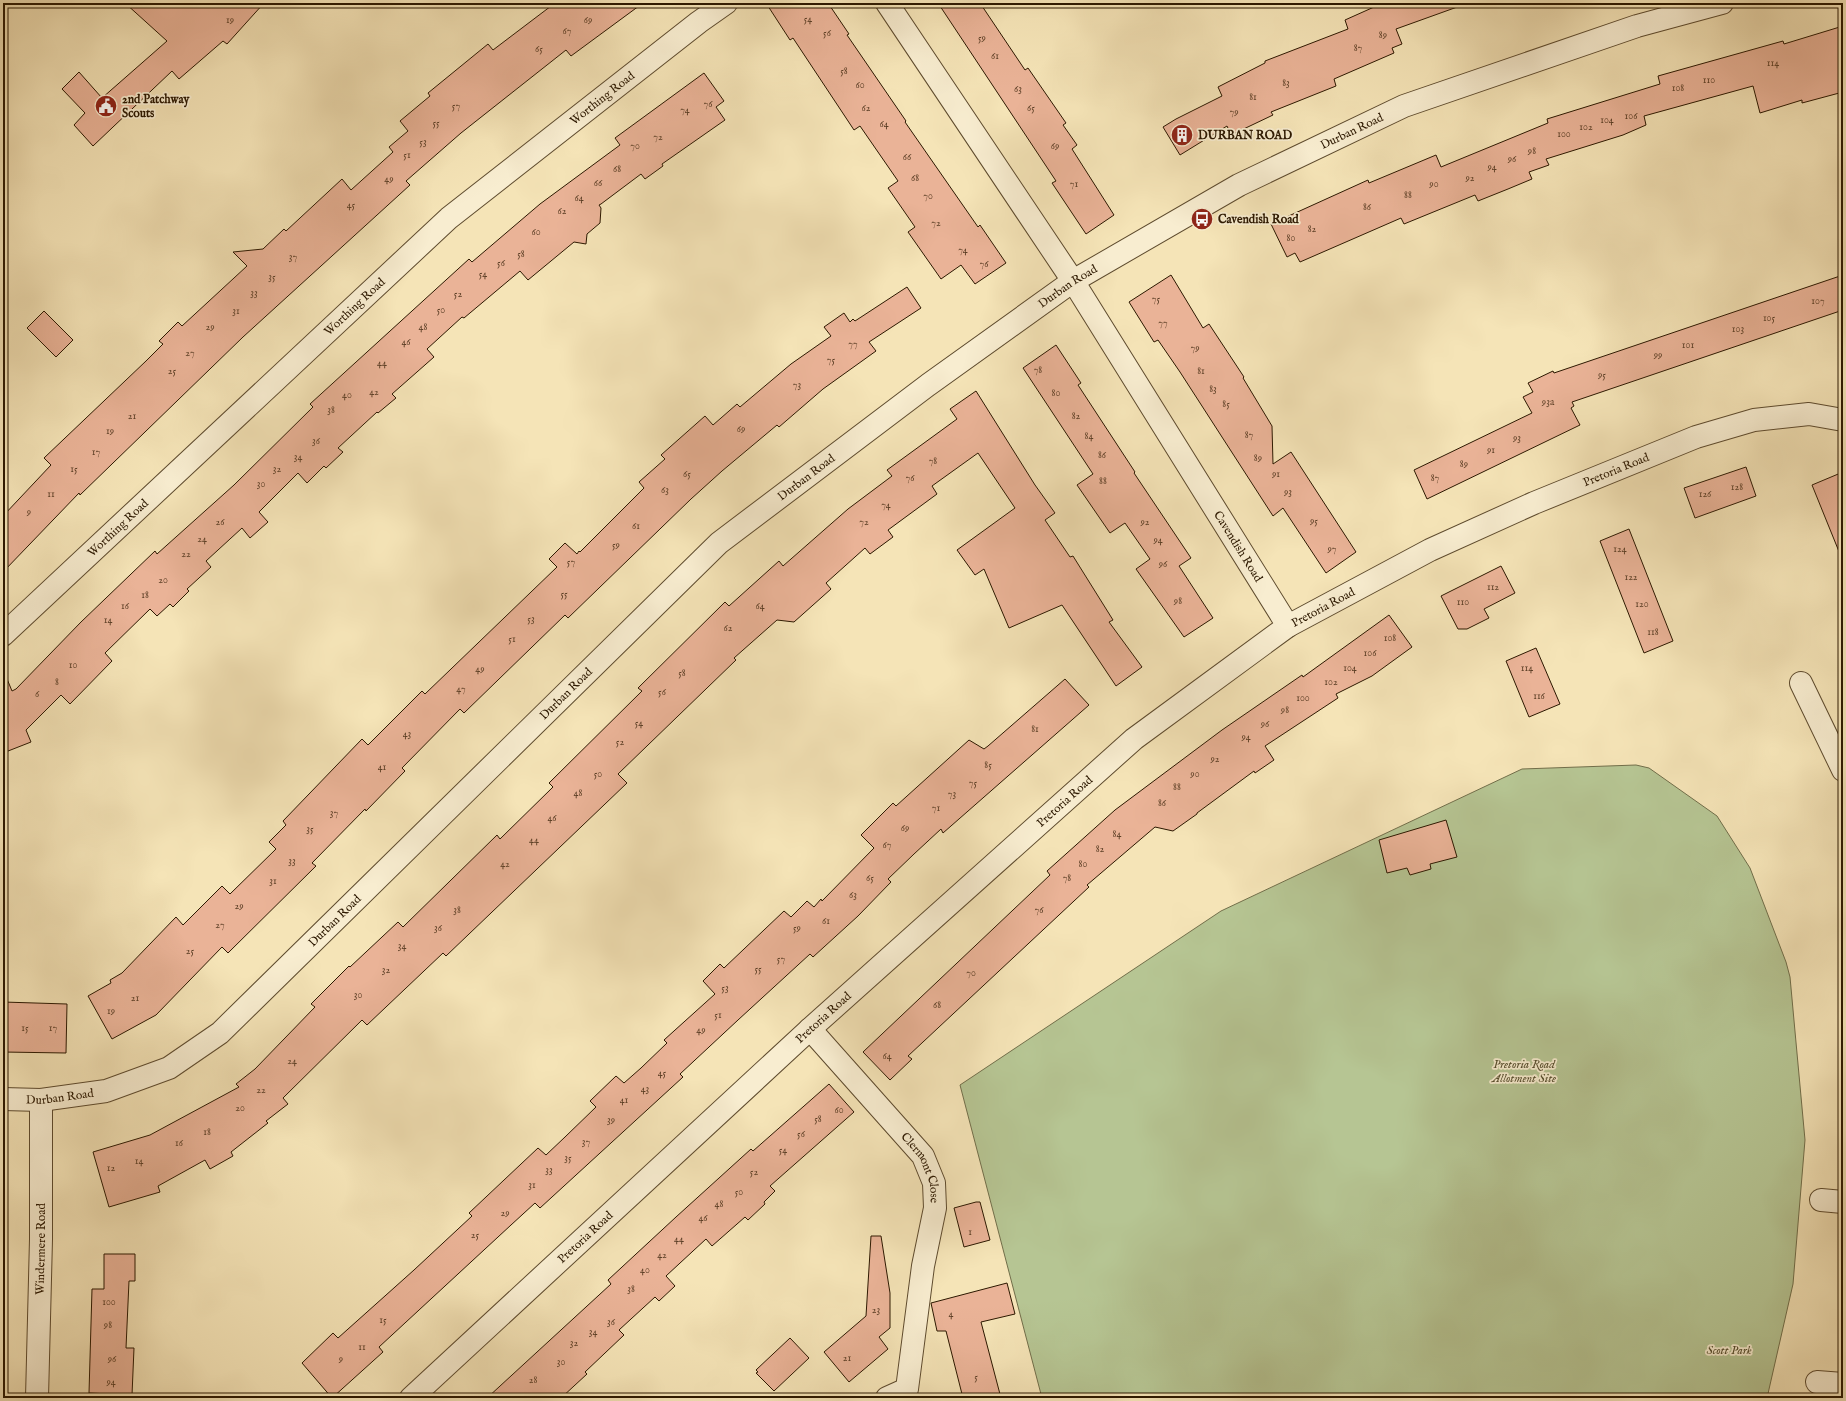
<svg xmlns="http://www.w3.org/2000/svg" width="1846" height="1401" viewBox="0 0 1846 1401" font-family="'IM FELL English',serif">
  <style>
    .green { fill: #b6c593; stroke: #716e4a }
    .building { fill: #eab397; stroke: #2c1800 }
    .lines { fill: none; stroke-linecap: round; stroke-linejoin: round }
    .minor-casing { stroke: #5e4b2e; stroke-width: 24 }
    .minor { stroke: #f8edd0; stroke-width: 22 }
    .labels { text-anchor: middle; dominant-baseline: central; stroke-width: 3.5; stroke-linejoin: round; paint-order: stroke }
    .number-label { font-size: 10px; fill: #5c3f26 }
    .street-label { font-size: 12px; fill: #2c1800; stroke: #f8edd0 }
    .poi-label { font-size: 12px; font-weight: bold; fill: #2c1800; stroke: #f8edd0; text-anchor: start }
    .park-label { font-size: 12px; font-style: italic; fill: #554c2c; stroke: #f8edd0 }
  </style>
  <rect width="100%" height="100%" fill="#f5e4b7"/>
  <filter id="stains"><feTurbulence type="fractalNoise" baseFrequency=".005" numOctaves="4"/><feColorMatrix values="0 0 0 0 .2 0 0 0 0 .09 0 0 0 0 .02 0 0 0 .5 -.17"/></filter>
  <radialGradient id="worn" r=".72"><stop offset=".6" stop-color="#630" stop-opacity="0"/><stop offset="1" stop-color="#630" stop-opacity=".3"/></radialGradient>
  <path class="green" d="M1636,765L1649,768L1717,816L1750,868L1786,962L1790,977L1805,1140L1793,1284L1767,1398H1042L960,1085L1221,911L1522,769Z"/>
  <path class="building" d="M125,3H264L227,44L223,41L179,79L172,71L93,146L74,125L85,113L62,89L79,72L102,98L167,41Z
    M555,3H643L571,56L566,50L461,133L406,181L410,185L243,337L80,495L79,493L3,572V516L51,465L44,458L146,361L163,344L159,341L178,322L182,326L247,266L233,252L263,249L284,229L286,231L342,179L351,190L393,152L389,147L408,131L400,121L430,96L428,93L488,44L493,50Z
    M766,3H828L849,34L847,35L906,121L905,122L978,227L980,225L1006,263L975,284L961,265L941,279L908,232L915,227L888,188L898,181L860,126L854,130L793,38L790,40Z
    M938,3H980L1025,70L1028,68L1066,123L1063,125L1077,145L1072,149L1114,215L1086,234L1052,183L1056,181Z
    M1383,3H1459L1460,6L1396,29L1402,44L1392,48L1394,53L1334,79L1336,86L1271,112L1273,115L1231,135L1227,126L1180,155L1163,127L1176,119L1222,96L1218,87L1265,63V61L1348,29L1345,20Z
    M1843,26V92L1802,103V100L1760,113L1753,86L1644,116L1646,125L1623,135L1546,159L1549,165L1529,172L1532,179L1508,189L1478,201L1475,195L1404,224L1401,218L1300,262L1295,253L1287,257L1271,224L1368,180L1369,183L1436,155L1441,167L1548,123L1547,119L1660,84L1658,76L1783,41L1784,44Z
    M704,73L724,101L716,107L725,120L662,164L663,166L645,179L641,174L601,204L599,205L601,208L600,223L587,234L586,244L574,242L528,280L520,271L464,318L462,317L427,349L434,357L392,394L396,398L378,413L377,412L338,448L343,452L326,468L324,466L307,483L298,473L259,512L268,522L250,538L242,528L206,561L211,567L187,589L189,591L173,607L170,604L157,616L150,609L105,653L112,661L70,704L61,695L26,730L31,742L3,753V674H5L12,691L16,689L81,622L155,551L157,554L234,485L313,407L310,404L469,259L472,262L540,204L620,145L615,138Z
    M1171,275L1203,328L1209,324L1244,377L1243,378L1272,426L1273,464L1291,452L1356,552L1326,573L1283,508L1273,516L1180,372L1158,340L1154,342L1129,302Z
    M1843,275V310L1572,402L1574,406L1571,408L1580,425L1427,499L1414,470L1532,413L1523,397L1533,392L1528,383L1553,371L1554,373Z
    M907,287L921,308L869,342L876,351L823,389L779,427L777,425L722,471L691,499L568,618L565,615L464,713L460,709L402,768L405,771L366,811L365,809L312,863L316,866L228,953L222,947L156,1015L112,1039L88,996L111,983L110,980L122,973L176,917L183,925L222,886L230,894L276,849L269,842L286,825L283,821L362,739L368,745L422,691L425,694L557,567L549,559L565,543L577,554L579,551L580,552L644,488L639,482L665,459L661,455L705,416L713,425L737,404L740,407L791,364L831,336L824,327L844,313L850,322L853,319L855,321Z
    M44,311L73,340L56,357L27,328Z
    M1056,345L1081,383L1078,385L1135,472L1134,473L1191,558L1179,566L1213,618L1184,637L1136,569L1150,559L1125,523L1110,533L1077,485L1093,474L1023,368Z
    M976,391L1035,485L1055,513L1045,520L1070,557L1073,556L1113,620L1109,622L1142,667L1116,686L1062,605L1009,628L984,569L975,575L957,550L1015,508L978,453L932,486L937,494L888,530L893,537L870,554L865,548L826,583L831,589L794,622L777,620L734,658L736,660L618,774L627,783L446,956L443,953L367,1025L362,1020L283,1098L288,1104L266,1121L268,1123L231,1152L233,1156L210,1169L205,1160L158,1186L160,1192L109,1207L93,1152L150,1135L239,1087L236,1084L255,1069L315,1007L311,1004L349,966L350,967L398,922L403,927L497,835L500,839L553,787L549,783L642,691L638,688L725,602L729,606L779,561L783,566L848,509L892,476L887,470L957,419L950,409Z
    M1746,467L1756,496L1695,518L1684,488Z
    M1843,472V559H1842L1812,485Z
    M1629,529L1673,641L1644,653L1600,541Z
    M1501,566L1515,593L1484,609L1489,618L1467,629H1458L1441,596Z
    M1389,615L1412,647L1372,676L1336,694L1338,698L1265,746L1274,760L1255,773L1254,771L1197,813V814L1173,831L1155,827L1087,885L1089,887L908,1056L912,1059L890,1080L863,1052L1050,875L1047,871L1115,810L1222,730L1302,675L1303,677Z
    M1536,648L1560,704L1529,717L1506,661Z
    M1065,679L1089,705L943,833L941,829L914,854L888,879L891,882L858,916L813,957L810,954L738,1020L680,1074L683,1077L540,1208L535,1203L511,1225L379,1347L383,1352L332,1398L302,1363L333,1333L338,1338L414,1270L472,1216L469,1213L538,1148L546,1155L565,1137L596,1107L590,1101L616,1076L624,1083L641,1068L667,1043L664,1040L715,994L703,981L720,964L724,968L784,911L791,917L807,901L814,907L821,899L822,901L874,848L861,835L893,803L896,806L969,740L984,749L988,746Z
    M1446,820L1457,857L1430,864L1431,869L1410,875L1407,868L1387,873L1379,840Z
    M3,1002L67,1004L66,1053L3,1052Z
    M829,1084L854,1112L770,1186L775,1191L764,1202L765,1204L748,1220L745,1217L712,1246L706,1239L666,1276L675,1286L659,1301L655,1297L619,1330L624,1335L585,1372L587,1374L561,1398H487L611,1284L608,1280L676,1217L751,1149L753,1151Z
    M976,1202H980L990,1240L964,1247L954,1208Z
    M871,1236H881L890,1293V1328L879,1337L888,1349L849,1382L824,1352L866,1316Z
    M104,1254H135V1281H129L126,1348H134L132,1395L89,1393L92,1289H104Z
    M1007,1283L1015,1314L981,1322L1001,1398H963L946,1331H937L931,1303Z
    M790,1338L809,1358L774,1391L756,1373L758,1372L756,1370Z"/>
  <g class="lines">
    <g class="minor-casing">
      <g id="minor">
        <path id="s1" d="M887,3L1073,281L1288,626"/>
        <path id="s2" d="M3,635L449,218L699,22L726,3"/>
        <path d="M1801,683L1843,770"/>
        <path id="s3" d="M810,1029L923,1156L934,1183L935,1208L923,1266L907,1389L887,1398"/>
        <path id="s4" d="M3,1099L41,1100L106,1091L169,1068L220,1033L719,543L928,385L1073,281L1239,185L1404,106L1637,26L1722,3"/>
        <path d="M1821,1200L1843,1202"/>
        <path d="M1817,1382L1843,1384"/>
        <path id="s5" d="M37,1398L41,1239V1100"/>
        <path id="s6" d="M411,1398L810,1029L1134,739L1288,626L1430,550L1534,503L1696,437L1754,420L1809,414L1843,420"/>
      </g>
    </g>
    <use href="#minor" class="minor"/>
  </g>
  <defs>
    <g id="civic-disc" transform="scale(1.15)"><circle r="9.5" fill="#8f2418" stroke="#f8edd0"/><path d="M-.6-6.5H3V-4.5H.6V-3L4-1V1h2V6H-6V1h2V-1L-.6-3ZM-1.2 2.5V6h2.4V2.5Z" fill="#fff"/></g>
    <g id="building-disc" transform="scale(1.15)"><circle r="9.5" fill="#8f2418" stroke="#f8edd0"/><path d="M-4-6H4V6H1V3H-1V6H-4ZM-2.5-4.3h1.7v1.8h-1.7ZM.8-4.3h1.7v1.8H.8ZM-2.5-1h1.7V.8h-1.7ZM.8-1h1.7V.8H.8Z" fill="#fff"/></g>
    <g id="bus-disc" transform="scale(1.15)"><circle r="9.5" fill="#8f2418" stroke="#f8edd0"/><path d="M-5-6H5V4H4V6H2V4H-2V6H-4V4H-5ZM-3.5-4V0h7V-4ZM-3.5 1.2v1.5H-2V1.2ZM2 1.2v1.5H3.5V1.2Z" fill="#fff"/></g>
  </defs>
  <g fill-rule="evenodd">
    <use href="#civic-disc" x="106" y="106"/>
    <use href="#building-disc" x="1182" y="135"/>
    <use href="#bus-disc" x="1202" y="219"/>
  </g>
  <g class="labels">
    <g class="number-label">
      <text x="808" y="19">54</text>
      <text x="230" y="20">19</text>
      <text x="588" y="20">69</text>
      <text x="567" y="31">67</text>
      <text x="827" y="33">56</text>
      <text x="1383" y="35">89</text>
      <text x="982" y="38">59</text>
      <text x="1358" y="48">87</text>
      <text x="539" y="49">65</text>
      <text x="995" y="56">61</text>
      <text x="1773" y="63">114</text>
      <text x="844" y="71">58</text>
      <text x="1709" y="80">110</text>
      <text x="1286" y="83">83</text>
      <text x="860" y="85">60</text>
      <text x="1678" y="88">108</text>
      <text x="1018" y="89">63</text>
      <text x="1253" y="97">81</text>
      <text x="708" y="104">76</text>
      <text x="456" y="106">57</text>
      <text x="866" y="108">62</text>
      <text x="1031" y="108">65</text>
      <text x="685" y="110">74</text>
      <text x="1234" y="112">79</text>
      <text x="1631" y="116">106</text>
      <text x="1607" y="120">104</text>
      <text x="436" y="123">55</text>
      <text x="884" y="124">64</text>
      <text x="1586" y="127">102</text>
      <text x="1564" y="134">100</text>
      <text x="658" y="137">72</text>
      <text x="423" y="142">53</text>
      <text x="635" y="146">70</text>
      <text x="1055" y="146">69</text>
      <text x="1532" y="151">98</text>
      <text x="407" y="155">51</text>
      <text x="907" y="157">66</text>
      <text x="1512" y="159">96</text>
      <text x="1492" y="167">94</text>
      <text x="617" y="169">68</text>
      <text x="915" y="178">68</text>
      <text x="1470" y="178">92</text>
      <text x="389" y="179">49</text>
      <text x="598" y="183">66</text>
      <text x="1074" y="184">71</text>
      <text x="1434" y="184">90</text>
      <text x="1408" y="195">88</text>
      <text x="928" y="196">70</text>
      <text x="579" y="198">64</text>
      <text x="351" y="205">45</text>
      <text x="1367" y="207">86</text>
      <text x="562" y="211">62</text>
      <text x="936" y="223">72</text>
      <text x="1312" y="229">82</text>
      <text x="536" y="232">60</text>
      <text x="1291" y="238">80</text>
      <text x="963" y="250">74</text>
      <text x="521" y="254">58</text>
      <text x="293" y="257">37</text>
      <text x="501" y="263">56</text>
      <text x="984" y="264">76</text>
      <text x="483" y="274">54</text>
      <text x="272" y="277">35</text>
      <text x="254" y="293">33</text>
      <text x="458" y="294">52</text>
      <text x="1156" y="299">75</text>
      <text x="1818" y="301">107</text>
      <text x="441" y="310">50</text>
      <text x="236" y="311">31</text>
      <text x="1769" y="318">105</text>
      <text x="1163" y="323">77</text>
      <text x="210" y="327">29</text>
      <text x="423" y="327">48</text>
      <text x="1738" y="329">103</text>
      <text x="406" y="342">46</text>
      <text x="853" y="344">77</text>
      <text x="1688" y="345">101</text>
      <text x="1195" y="348">79</text>
      <text x="190" y="353">27</text>
      <text x="1658" y="355">99</text>
      <text x="831" y="360">75</text>
      <text x="382" y="363">44</text>
      <text x="1038" y="370">78</text>
      <text x="172" y="371">25</text>
      <text x="1201" y="371">81</text>
      <text x="1602" y="375">95</text>
      <text x="797" y="385">73</text>
      <text x="1213" y="389">83</text>
      <text x="374" y="392">42</text>
      <text x="1056" y="393">80</text>
      <text x="347" y="395">40</text>
      <text x="1548" y="402">93a</text>
      <text x="1226" y="404">85</text>
      <text x="331" y="410">38</text>
      <text x="132" y="416">21</text>
      <text x="1076" y="416">82</text>
      <text x="741" y="429">69</text>
      <text x="110" y="431">19</text>
      <text x="1249" y="435">87</text>
      <text x="1089" y="436">84</text>
      <text x="1517" y="438">93</text>
      <text x="316" y="441">36</text>
      <text x="1491" y="450">91</text>
      <text x="96" y="452">17</text>
      <text x="1102" y="455">86</text>
      <text x="298" y="457">34</text>
      <text x="1258" y="458">89</text>
      <text x="933" y="461">78</text>
      <text x="1464" y="464">89</text>
      <text x="74" y="469">15</text>
      <text x="277" y="469">32</text>
      <text x="687" y="474">65</text>
      <text x="1276" y="474">91</text>
      <text x="910" y="478">76</text>
      <text x="1435" y="478">87</text>
      <text x="1103" y="481">88</text>
      <text x="261" y="484">30</text>
      <text x="1737" y="487">128</text>
      <text x="665" y="490">63</text>
      <text x="1288" y="492">93</text>
      <text x="51" y="494">11</text>
      <text x="1705" y="494">126</text>
      <text x="886" y="505">74</text>
      <text x="29" y="512">9</text>
      <text x="1314" y="521">95</text>
      <text x="220" y="522">26</text>
      <text x="864" y="522">72</text>
      <text x="1145" y="522">92</text>
      <text x="636" y="526">61</text>
      <text x="202" y="539">24</text>
      <text x="1158" y="540">94</text>
      <text x="616" y="545">59</text>
      <text x="1332" y="549">97</text>
      <text x="1620" y="549">124</text>
      <text x="186" y="554">22</text>
      <text x="571" y="562">57</text>
      <text x="1163" y="564">96</text>
      <text x="1631" y="577">122</text>
      <text x="163" y="580">20</text>
      <text x="1493" y="587">112</text>
      <text x="564" y="594">55</text>
      <text x="145" y="595">18</text>
      <text x="1178" y="601">98</text>
      <text x="1463" y="602">110</text>
      <text x="1642" y="604">120</text>
      <text x="125" y="606">16</text>
      <text x="760" y="606">64</text>
      <text x="531" y="619">53</text>
      <text x="108" y="620">14</text>
      <text x="728" y="628">62</text>
      <text x="1653" y="632">118</text>
      <text x="1390" y="638">108</text>
      <text x="512" y="639">51</text>
      <text x="1370" y="653">106</text>
      <text x="73" y="665">10</text>
      <text x="1350" y="668">104</text>
      <text x="1527" y="668">114</text>
      <text x="480" y="669">49</text>
      <text x="682" y="673">58</text>
      <text x="57" y="682">8</text>
      <text x="1331" y="682">102</text>
      <text x="461" y="689">47</text>
      <text x="662" y="692">56</text>
      <text x="37" y="694">6</text>
      <text x="1539" y="696">116</text>
      <text x="1303" y="698">100</text>
      <text x="1285" y="710">98</text>
      <text x="639" y="723">54</text>
      <text x="1265" y="724">96</text>
      <text x="1035" y="729">81</text>
      <text x="407" y="734">43</text>
      <text x="1246" y="737">94</text>
      <text x="620" y="742">52</text>
      <text x="1215" y="759">92</text>
      <text x="988" y="765">85</text>
      <text x="382" y="767">41</text>
      <text x="598" y="774">50</text>
      <text x="1195" y="774">90</text>
      <text x="973" y="783">75</text>
      <text x="1177" y="787">88</text>
      <text x="578" y="793">48</text>
      <text x="952" y="794">73</text>
      <text x="1162" y="803">86</text>
      <text x="936" y="808">71</text>
      <text x="334" y="813">37</text>
      <text x="552" y="818">46</text>
      <text x="905" y="828">69</text>
      <text x="310" y="829">35</text>
      <text x="1117" y="834">84</text>
      <text x="534" y="840">44</text>
      <text x="887" y="845">67</text>
      <text x="1100" y="849">82</text>
      <text x="292" y="861">33</text>
      <text x="505" y="864">42</text>
      <text x="1083" y="864">80</text>
      <text x="870" y="878">65</text>
      <text x="1067" y="878">78</text>
      <text x="273" y="881">31</text>
      <text x="853" y="895">63</text>
      <text x="239" y="906">29</text>
      <text x="457" y="910">38</text>
      <text x="1039" y="910">76</text>
      <text x="826" y="921">61</text>
      <text x="220" y="925">27</text>
      <text x="438" y="928">36</text>
      <text x="797" y="928">59</text>
      <text x="402" y="946">34</text>
      <text x="190" y="951">25</text>
      <text x="781" y="959">57</text>
      <text x="758" y="969">55</text>
      <text x="386" y="970">32</text>
      <text x="971" y="973">70</text>
      <text x="725" y="988">53</text>
      <text x="358" y="995">30</text>
      <text x="135" y="998">21</text>
      <text x="937" y="1005">68</text>
      <text x="111" y="1011">19</text>
      <text x="718" y="1015">51</text>
      <text x="25" y="1028">15</text>
      <text x="53" y="1028">17</text>
      <text x="701" y="1030">49</text>
      <text x="887" y="1056">64</text>
      <text x="292" y="1061">24</text>
      <text x="662" y="1073">45</text>
      <text x="645" y="1089">43</text>
      <text x="261" y="1090">22</text>
      <text x="624" y="1100">41</text>
      <text x="240" y="1108">20</text>
      <text x="839" y="1110">60</text>
      <text x="818" y="1119">58</text>
      <text x="611" y="1120">39</text>
      <text x="207" y="1132">18</text>
      <text x="801" y="1134">56</text>
      <text x="586" y="1142">37</text>
      <text x="179" y="1143">16</text>
      <text x="783" y="1150">54</text>
      <text x="568" y="1158">35</text>
      <text x="139" y="1161">14</text>
      <text x="111" y="1168">12</text>
      <text x="549" y="1170">33</text>
      <text x="754" y="1172">52</text>
      <text x="532" y="1185">31</text>
      <text x="739" y="1192">50</text>
      <text x="719" y="1204">48</text>
      <text x="505" y="1213">29</text>
      <text x="703" y="1218">46</text>
      <text x="970" y="1232">1</text>
      <text x="475" y="1235">25</text>
      <text x="679" y="1239">44</text>
      <text x="662" y="1255">42</text>
      <text x="645" y="1270">40</text>
      <text x="631" y="1289">38</text>
      <text x="109" y="1302">100</text>
      <text x="876" y="1310">23</text>
      <text x="951" y="1314">4</text>
      <text x="383" y="1320">15</text>
      <text x="611" y="1322">36</text>
      <text x="108" y="1325">98</text>
      <text x="593" y="1332">34</text>
      <text x="574" y="1343">32</text>
      <text x="362" y="1347">11</text>
      <text x="847" y="1358">21</text>
      <text x="112" y="1359">96</text>
      <text x="341" y="1359">9</text>
      <text x="561" y="1362">30</text>
      <text x="976" y="1377">5</text>
      <text x="533" y="1380">28</text>
      <text x="111" y="1382">94</text>
    </g>
    <g class="street-label">
      <text stroke="none"><textPath href="#s2" startOffset="805">Worthing Road</textPath></text>
      <text stroke="none"><textPath href="#s4" startOffset="1689">Durban Road</textPath></text>
      <text stroke="none"><textPath href="#s4" startOffset="1365">Durban Road</textPath></text>
      <text stroke="none"><textPath href="#s2" startOffset="481">Worthing Road</textPath></text>
      <text stroke="none"><textPath href="#s6" startOffset="1533">Pretoria Road</textPath></text>
      <text stroke="none"><textPath href="#s4" startOffset="1041">Durban Road</textPath></text>
      <text stroke="none"><textPath href="#s2" startOffset="157">Worthing Road</textPath></text>
      <text stroke="none"><textPath href="#s1" startOffset="647">Cavendish Road</textPath></text>
      <text stroke="none"><textPath href="#s6" startOffset="1209">Pretoria Road</textPath></text>
      <text stroke="none"><textPath href="#s4" startOffset="717">Durban Road</textPath></text>
      <text stroke="none"><textPath href="#s6" startOffset="885">Pretoria Road</textPath></text>
      <text stroke="none"><textPath href="#s4" startOffset="393">Durban Road</textPath></text>
      <text stroke="none"><textPath href="#s6" startOffset="561">Pretoria Road</textPath></text>
      <text stroke="none"><textPath href="#s4" startOffset="57">Durban Road</textPath></text>
      <text stroke="none"><textPath href="#s3" startOffset="180">Clermont Close</textPath></text>
      <text stroke="none"><textPath href="#s6" startOffset="237">Pretoria Road</textPath></text>
      <text stroke="none"><textPath href="#s5" startOffset="149">Windermere Road</textPath></text>
    </g>
    <g class="poi-label">
      <text x="122" y="99">2nd Patchway<tspan x="122" dy="14">Scouts</tspan></text>
      <text x="1198" y="135">DURBAN ROAD</text>
      <text x="1218" y="219">Cavendish Road</text>
    </g>
    <g class="park-label">
      <text x="1524" y="1064">Pretoria Road<tspan x="1524" dy="14">Allotment Site</tspan></text>
      <text x="1729" y="1350">Scott Park</text>
    </g>
  </g>
  <rect width="1846" height="1401" fill="none" stroke="#f5e4b7" stroke-width="16"/>
  <rect x="4" y="4" width="1838" height="1393" fill="none" stroke="#2c1800" stroke-width="2"/>
  <rect x="8" y="8" width="1830" height="1385" fill="none" stroke="#2c1800"/>
  <rect width="100%" height="100%" filter="url(#stains)"/>
  <rect width="100%" height="100%" fill="url(#worn)"/>
</svg>
